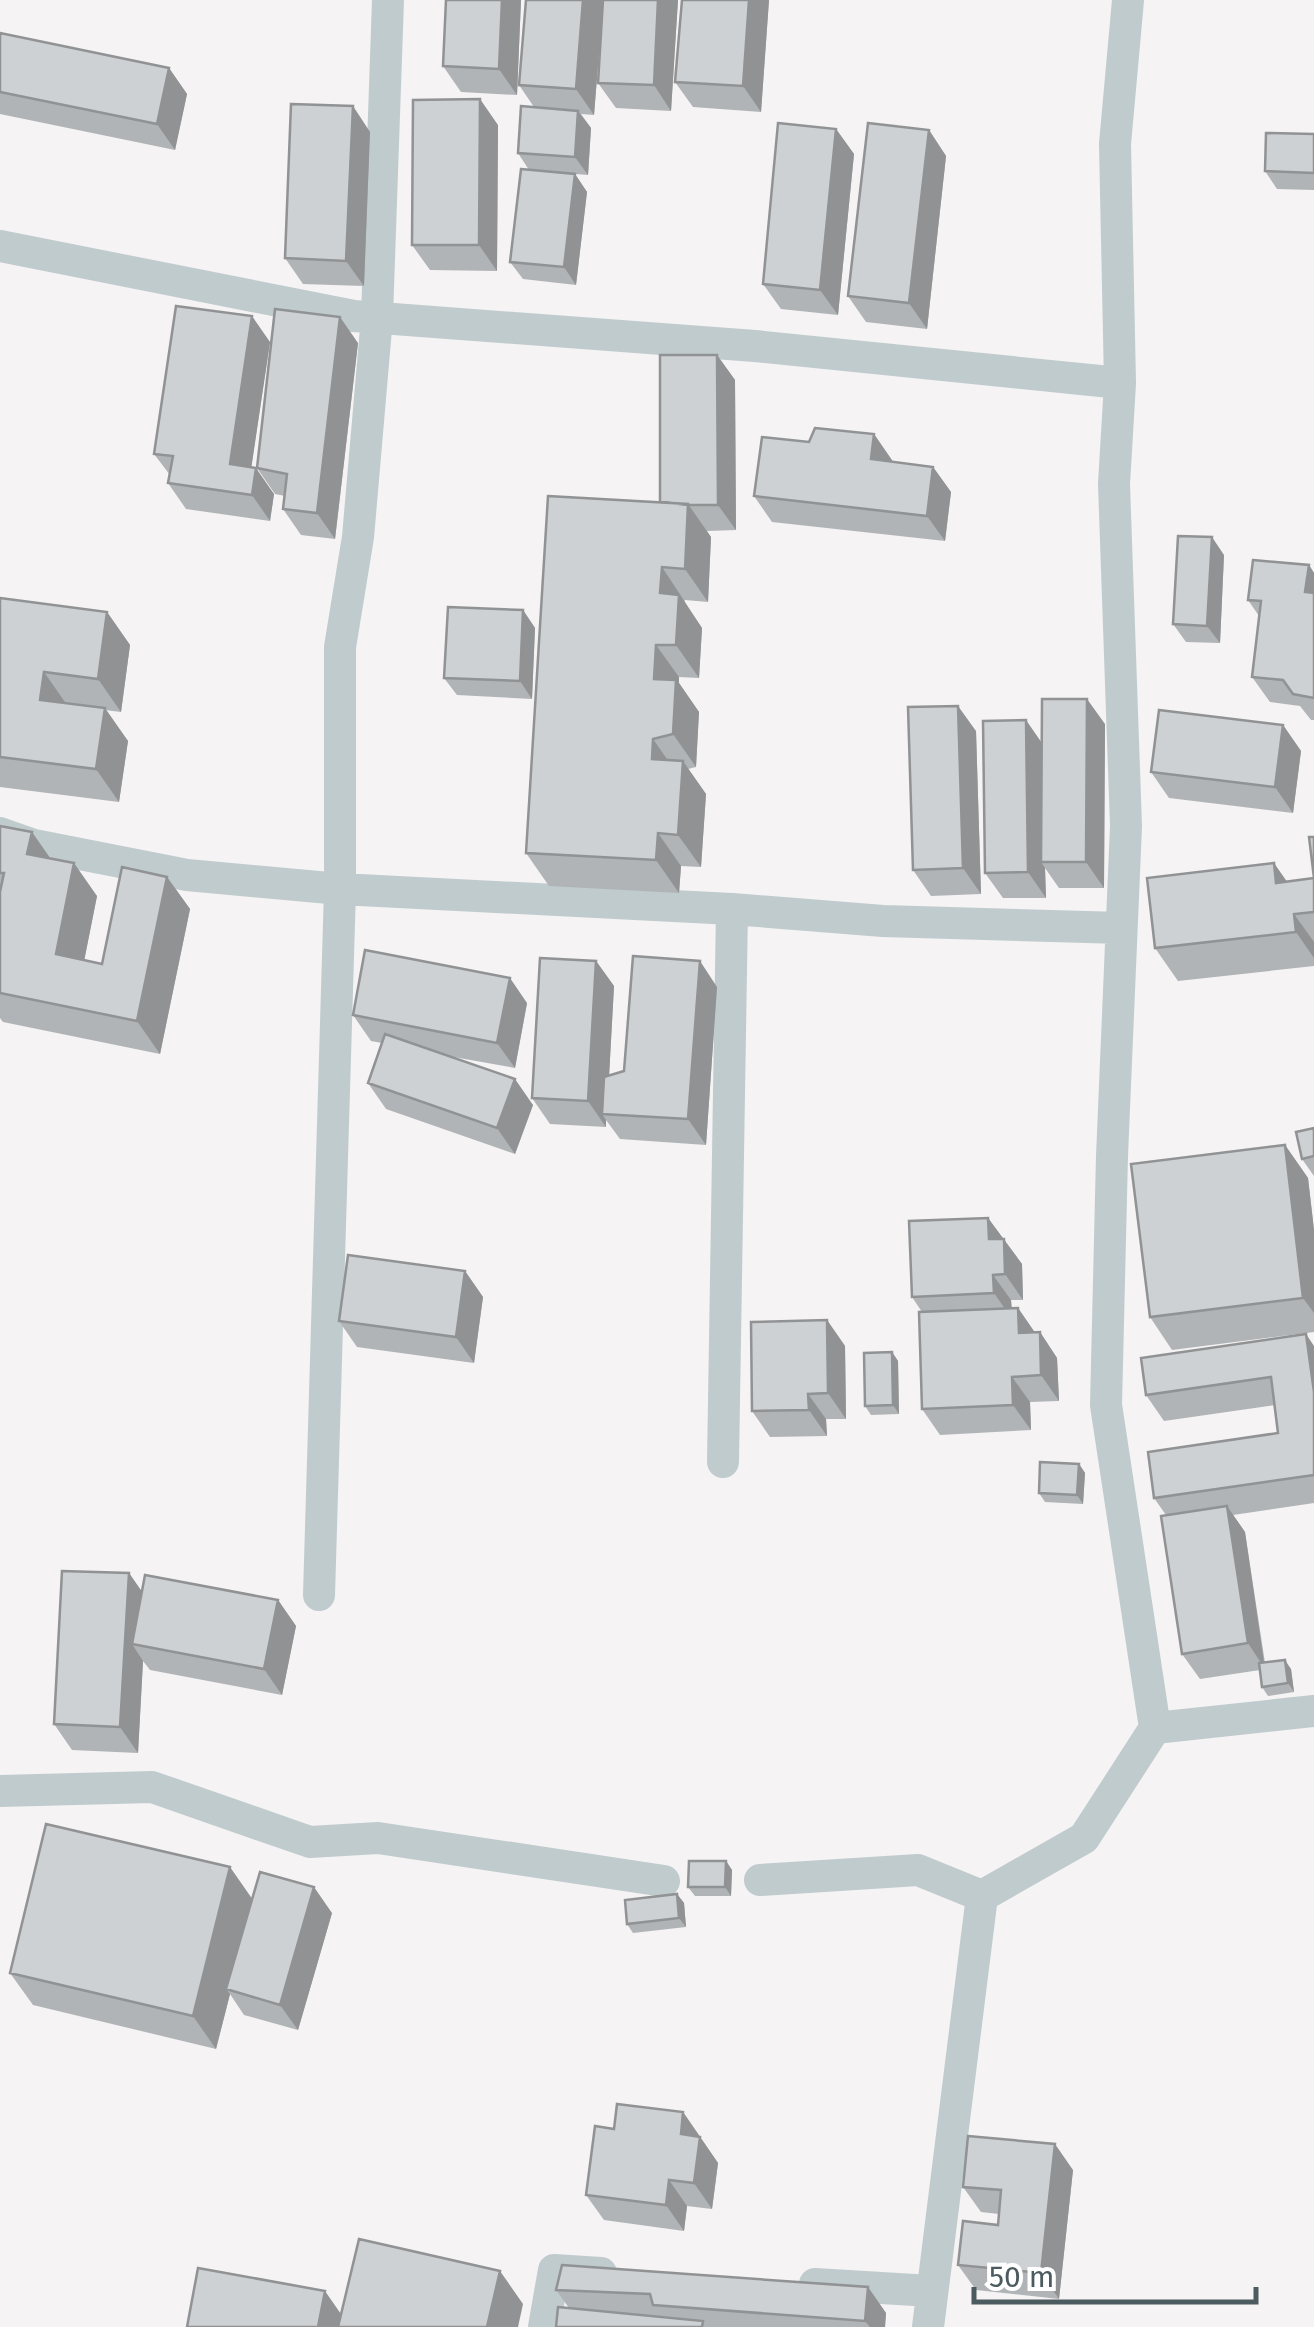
<svg xmlns="http://www.w3.org/2000/svg" width="1314" height="2327" viewBox="0 0 1314 2327" font-family="'Fira Sans',sans-serif">
  <style>
    .lines { fill: none; stroke-linecap: round; stroke-linejoin: round }
    .street { stroke: #c0cbce; stroke-width: 32 }
    .wall { fill: #b0b4b6 }
    .shaded-wall { fill: #909294 }
    .building { fill: #cdd1d4; stroke: #909294; stroke-width: 2.5 }
  </style>
  <rect width="100%" height="100%" fill="#f5f3f3"/>
  <g class="lines">
    <path class="street" d="M0,246L354,316L755,346L1120,383
      M0,833L34,845L187,875L340,889L732,909L883,921L1121,928
      M723,1462L732,909
      M319,1595L340,889V647L358,537L377,317L388,0
      M1155,1728L1314,1711
      M0,1791L152,1787L310,1842L378,1838L664,1881
      M760,1880L918,1870L982,1896
      M815,2284L931,2291
      M544,2327L554,2270L601,2273
      M928,2327L982,1896L1084,1838L1155,1728L1106,1405L1112,1156L1126,826L1114,484L1120,383L1115,144L1128,0"/>
  </g>
  <path class="wall" d="M446,0H521L517,95L461,92L443,66Z
    M526,0H678L671,111L616,108L598,83L601,30L594,115L581,114L591,128L588,175L563,173L575,174L587,192L576,285L523,279L510,262L521,169L529,170L518,153L521,106L534,107L519,85Z
    M769,0L761,112L693,107L675,82Z
    M0,33L169,68L187,94L175,150L0,114Z
    M498,125L497,271L430,270L412,245Z
    M836,129L854,154L838,315L781,309L763,284Z
    M929,130L946,156L927,329L866,322L848,296Z
    M370,132L364,286L303,284L285,258Z
    M1314,134V190L1277,189L1265,171Z
    M270,342L251,468L274,494L270,521L186,509L168,483L170,475L154,454Z
    M358,343L335,539L301,535L283,509L285,496L275,494L257,468Z
    M717,355L735,380L736,530L707,531L711,537L708,602L685,600L684,603L702,628L699,678L679,677V683L699,712L696,767L688,769L706,794L701,867L681,866L679,893L549,886L526,853Z
    M874,434L892,462L933,467L951,492L945,541L772,522L754,496L809,442Z
    M1224,555L1220,643L1186,642L1173,624Z
    M1309,565L1314,573V720H1311L1300,706L1270,702L1252,677L1259,616L1248,600Z
    M0,598L107,612L130,645L121,712L105,710L128,741L119,802L0,787Z
    M523,610L535,628L532,699L457,695L444,678Z
    M1105,724L1104,888H1059L1045,868L1046,898H1003L985,873L1042,743Z
    M1283,725L1301,751L1293,813L1169,798L1151,772Z
    M976,731L981,894L931,896L913,870Z
    M0,826L50,858L97,896L84,960L102,964L167,877L190,909L160,1054L3,1022L0,1018Z
    M1314,837V966L1178,981L1155,948L1287,881L1314,878Z
    M596,961L614,986L609,1076L624,1071L717,987L706,1145L620,1139L606,1120V1127L550,1124L532,1098Z
    M527,1003L515,1068L448,1056L533,1105L515,1154L386,1109L368,1083L382,1043L371,1041L353,1015Z
    M1314,1128V1176L1302,1159Z
    M1285,1145L1308,1178L1314,1230V1332L1172,1350L1150,1317Z
    M988,1218L1022,1264L1023,1300H1011L1012,1308H1018L1035,1333L1040,1332L1057,1358L1059,1401L1030,1402L1031,1430L940,1435L922,1409V1312L912,1297Z
    M465,1271L483,1297L474,1363L357,1347L339,1321Z
    M827,1320L845,1346L846,1419H826L827,1436L770,1437L752,1411Z
    M1314,1346V1503L1233,1515L1245,1532L1265,1663L1291,1669L1294,1692L1268,1696L1262,1687L1260,1670L1200,1679L1182,1654L1166,1515L1154,1498L1278,1433L1275,1405L1164,1421L1146,1395Z
    M892,1352L898,1361L899,1414L871,1415L865,1406Z
    M1079,1464L1085,1473L1083,1504L1045,1502L1039,1493Z
    M129,1573L142,1592L278,1600L296,1626L282,1695L150,1670L143,1661L138,1753L72,1750L54,1724Z
    M726,1861L732,1870L731,1896H695L688,1887Z
    M677,1894L684,1903L686,1927L633,1933L627,1924Z
    M252,1899L332,1913L298,2030L244,2015L230,1994L216,2049L33,2005L10,1973Z
    M683,2112L718,2163L712,2209L687,2206L684,2231L604,2220L586,2195L614,2129Z
    M1073,2170L1059,2299L976,2290L958,2265L998,2225L999,2214L981,2212L963,2187Z
    M868,2287L886,2313L885,2327H556L569,2308L556,2290Z"/>
  <path class="shaded-wall" d="M502,0H521L517,95L499,69Z
    M583,0H603L594,115L576,89Z
    M658,0H678L671,111L654,85Z
    M749,0H769L761,112L743,86Z
    M169,68L187,94L175,150L157,124Z
    M480,99L498,125L497,271L479,245Z
    M353,106L370,132L364,286L346,261Z
    M578,111L591,128L588,175L575,157Z
    M836,129L854,154L838,315L820,290Z
    M929,130L946,156L927,329L909,303Z
    M575,174L587,192L576,285L564,267Z
    M252,316L270,342L248,490L230,464Z
    M340,317L358,343L335,539L317,513Z
    M717,355L735,380L736,530L718,505Z
    M874,434L892,460L889,485L871,459Z
    M933,467L951,492L945,541L927,516Z
    M256,468L274,494L270,521L252,495Z
    M688,504L711,537L708,602L685,569Z
    M1212,537L1224,555L1220,643L1207,626Z
    M1309,565L1314,573V604L1305,592Z
    M662,567L702,628L699,678L676,645L660,593Z
    M523,610L535,628L532,699L520,681Z
    M107,612L130,645L121,712L98,679Z
    M656,645L679,677V683L699,712L696,767L673,734L654,679Z
    M44,672L67,705L40,700Z
    M1087,699L1105,724L1104,888L1086,862Z
    M958,706L976,731L981,894L963,868Z
    M105,708L128,741L119,802L96,769Z
    M1026,720L1044,746L1041,862L1045,868L1046,898L1028,872Z
    M1283,725L1301,751L1293,813L1275,787Z
    M653,739L676,772L652,759Z
    M683,761L706,794L701,867L678,835Z
    M32,832L55,865L27,854Z
    M658,833L681,866L679,893L656,860Z
    M74,863L97,896L79,987L56,954Z
    M1274,863L1297,896L1299,916L1276,883Z
    M167,877L190,909L160,1054L137,1021Z
    M1294,914L1314,942V958L1296,932Z
    M596,961L614,986L607,1114H602L606,1120V1127L588,1101Z
    M700,961L717,987L706,1145L688,1119Z
    M510,978L527,1003L515,1068L497,1043Z
    M515,1079L533,1105L515,1154L497,1128Z
    M1285,1145L1308,1178L1314,1230V1313L1303,1298Z
    M988,1218L1022,1264L1023,1300L1005,1274L989,1239Z
    M465,1271L483,1297L474,1363L456,1337Z
    M993,1275L1011,1300L1012,1319L994,1293Z
    M1018,1308L1036,1334L1019,1333Z
    M827,1320L845,1346L846,1419L828,1393Z
    M1040,1332L1057,1358L1059,1401L1041,1375Z
    M1306,1334L1314,1346V1392Z
    M892,1352L898,1361L899,1414L893,1405Z
    M1012,1377L1030,1402L1031,1430L1013,1405Z
    M808,1394L826,1419L827,1436L809,1410Z
    M1079,1464L1085,1473L1083,1504L1077,1495Z
    M1227,1506L1245,1532L1265,1669L1248,1643Z
    M129,1573L147,1599L132,1644L143,1661L138,1753L120,1727Z
    M278,1600L296,1626L282,1695L264,1669Z
    M1285,1660L1291,1669L1294,1692L1288,1683Z
    M726,1861L732,1870L731,1896L725,1887Z
    M230,1867L253,1900L226,1989L230,1994L216,2049L193,2016Z
    M314,1887L332,1913L298,2030L280,2005Z
    M677,1894L684,1903L686,1927L679,1918Z
    M683,2112L718,2163L712,2209L694,2183L681,2134Z
    M1055,2144L1073,2170L1059,2299L1041,2273Z
    M669,2180L687,2206L684,2231L666,2205Z
    M500,2271L523,2304L518,2327H487Z
    M868,2287L886,2313L885,2327H870L865,2321Z
    M325,2291L343,2317L341,2327H318Z"/>
  <path class="building" d="M446,0H502L499,69L443,66Z
    M526,0H583L576,89L519,85Z
    M603,0H658L654,85L598,83Z
    M682,0H749L743,86L675,82Z
    M0,33L169,68L157,124L0,92Z
    M480,99L479,245H412L413,100Z
    M291,104L353,106L346,261L285,258Z
    M521,106L578,111L575,157L518,153Z
    M778,123L836,129L820,290L763,284Z
    M868,123L929,130L909,303L848,296Z
    M1266,133L1314,134V173L1265,171Z
    M521,169L575,174L564,267L510,262Z
    M176,306L252,316L230,464L256,468L252,495L168,483L173,456L154,454Z
    M275,309L340,317L317,513L283,509L287,474L257,468Z
    M660,355H717L718,505H688L660,502Z
    M815,428L874,434L871,459L933,467L927,516L754,496L762,437L809,442Z
    M548,496L688,504L685,569L662,567L660,593L679,595L676,645H656L654,679L676,680L673,734L653,739L652,759L683,761L678,835L658,833L656,860L526,853Z
    M1178,536L1212,537L1207,626L1173,624Z
    M1253,560L1309,565L1305,592L1314,593V698L1293,694L1283,680L1252,677L1261,601L1248,600Z
    M0,598L107,612L98,679L44,672L40,700L105,708L96,769L0,757Z
    M448,607L523,610L520,681L444,678Z
    M1042,699H1087L1086,862H1041Z
    M958,706L963,868L913,870L908,707Z
    M1159,710L1283,725L1275,787L1151,772Z
    M1026,720L1028,872L985,873L983,721Z
    M0,826L32,832L27,854L74,863L56,954L102,964L122,867L167,877L137,1021L0,993V892L4,873H0Z
    M1309,837H1314V912L1294,914L1296,932L1155,948L1147,878L1274,863L1276,883L1314,878Z
    M365,950L510,978L497,1043L353,1015Z
    M633,956L700,961L688,1119L602,1114L604,1077L624,1071Z
    M540,958L596,961L588,1101L532,1098Z
    M385,1034L515,1079L497,1128L368,1083Z
    M1314,1128V1156L1302,1159L1296,1132Z
    M1285,1145L1303,1298L1150,1317L1131,1164Z
    M988,1218L989,1239H1004L1005,1274L993,1275L994,1293L912,1297L909,1221Z
    M348,1255L465,1271L456,1337L339,1321Z
    M1018,1308L1019,1333L1040,1332L1041,1375L1012,1377L1013,1405L922,1409L919,1312Z
    M827,1320L828,1393L808,1394L809,1410L752,1411L751,1322Z
    M1306,1334L1314,1392V1475L1154,1498L1148,1452L1278,1433L1271,1377L1146,1395L1141,1358Z
    M892,1352L893,1405L865,1406L864,1353Z
    M1040,1462L1079,1464L1077,1495L1039,1493Z
    M1227,1506L1248,1643L1182,1654L1161,1516Z
    M62,1571L129,1573L120,1727L54,1724Z
    M145,1575L278,1600L264,1669L132,1644Z
    M1285,1660L1288,1683L1262,1687L1259,1663Z
    M46,1824L230,1867L193,2016L10,1973Z
    M689,1861H726L725,1887H688Z
    M260,1872L314,1887L280,2005L226,1989Z
    M677,1894L679,1918L627,1924L625,1900Z
    M617,2104L683,2112L681,2134L700,2137L694,2183L669,2180L666,2205L586,2195L595,2126L614,2129Z
    M968,2136L1055,2144L1041,2273L958,2265L963,2221L998,2225L1001,2190L963,2187Z
    M359,2239L500,2271L487,2327H338Z
    M562,2265L868,2287L865,2321L653,2305L650,2294L556,2290Z
    M198,2268L325,2291L318,2327H187Z
    M558,2307L703,2321L702,2327H556Z"/>
  <path d="M974 2287v15h282v-15" fill="none" stroke="#4c5b5f" stroke-width="5"/>
  <text x="989" y="2287" font-size="30" fill="#4c5b5f" stroke="#ffffff" stroke-width="8" paint-order="stroke">50 m</text>
</svg>
